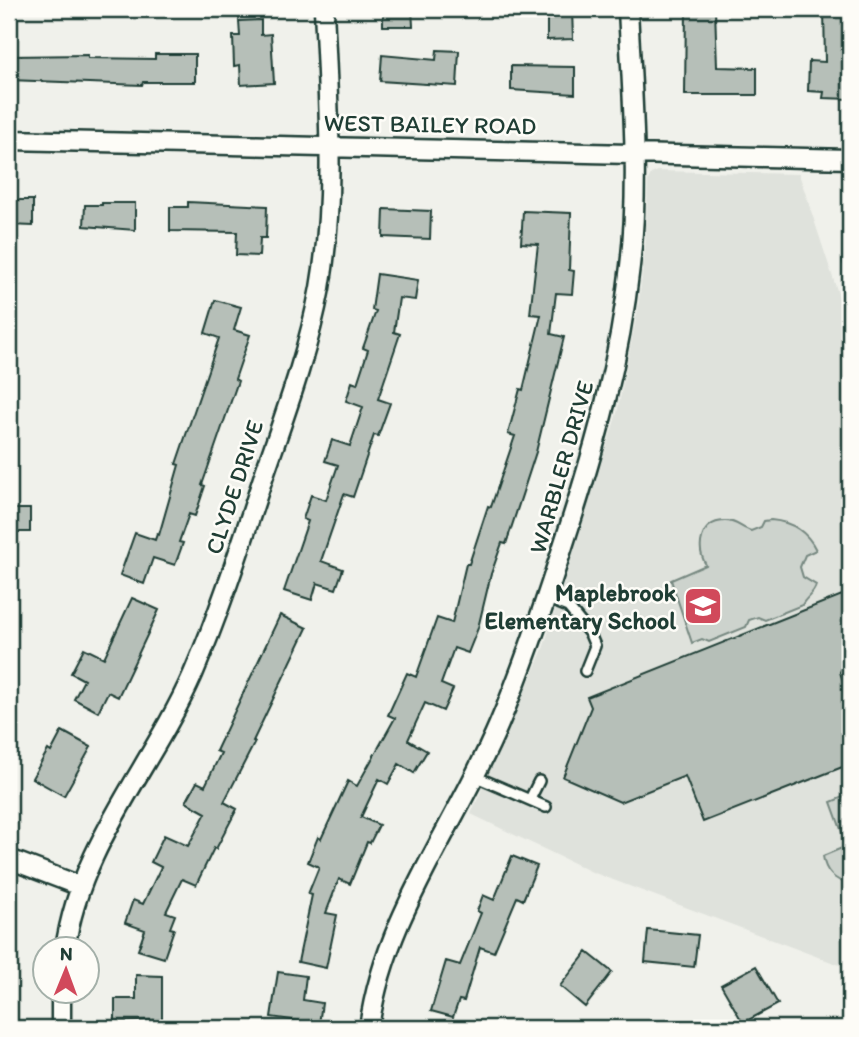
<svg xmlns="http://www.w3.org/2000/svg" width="859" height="1037" viewBox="0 0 859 1037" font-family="Itim,sans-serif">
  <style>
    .built { fill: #dfe2dc }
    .green { fill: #cdd3cd; stroke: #768880; stroke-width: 2 }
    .building { fill: #b6bfb8; stroke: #1f3d34; stroke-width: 2 }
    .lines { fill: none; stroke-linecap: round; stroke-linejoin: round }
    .lane-casing { stroke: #1f3d34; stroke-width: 14 }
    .street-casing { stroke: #1f3d34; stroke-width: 23 }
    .lane { stroke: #fdfcf7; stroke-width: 9 }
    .street { stroke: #fdfcf7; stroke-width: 18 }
    .labels { text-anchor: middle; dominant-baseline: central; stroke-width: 5; stroke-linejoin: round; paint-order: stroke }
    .street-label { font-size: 24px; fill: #1f3d34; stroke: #fdfcf7 }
    .poi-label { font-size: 24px; font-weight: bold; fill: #1f3d34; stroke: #fdfcf7; text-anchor: end }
  </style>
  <rect width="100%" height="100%" fill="#f0f1eb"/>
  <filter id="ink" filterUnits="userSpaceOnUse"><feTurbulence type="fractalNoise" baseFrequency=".0143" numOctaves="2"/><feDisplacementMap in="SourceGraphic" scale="14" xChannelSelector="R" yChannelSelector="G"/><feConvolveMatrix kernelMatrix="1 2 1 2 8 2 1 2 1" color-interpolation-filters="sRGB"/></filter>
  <g filter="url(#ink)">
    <path class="built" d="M658,171L799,174L850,330V969L592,872L471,814L543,649L617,413L638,308L645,248L648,180L651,174Z"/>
    <path class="green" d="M771,520C792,522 807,531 816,550L805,555L800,567L803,577L816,585C814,594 806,597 802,605L765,620L758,617L749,620L746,627L709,642L702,639L692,643L671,580L706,565C696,548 700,522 724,521C735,520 741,528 751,531L761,527L764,521Z
      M850,794V884C835,881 825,872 823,856L847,846L831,802Z"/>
    <path class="building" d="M383,9H412L413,26H383Z
      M547,9H572L573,39L547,40Z
      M686,9H715L717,67L757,68V95H685Z
      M824,9H850V99L823,98L824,92L808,91L809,61L825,62Z
      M261,20V35L271,34L274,83L241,85L240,65L234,66L233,36H240L239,21Z
      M437,50L459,51L457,86L380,81L382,55L436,60Z
      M155,54H195V82H143L142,85L9,80V56L88,55V58L155,59Z
      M511,66L575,67V94L511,90Z
      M9,200H33V226L9,225Z
      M188,202L267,206L266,238H260L259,256L236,255L237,232L170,231V207H188Z
      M102,203H135V230L84,226L85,205H102Z
      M384,209L431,211L430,239L383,237Z
      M523,211L571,213L569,270L574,271L572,294L556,293L551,334L564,337L536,452L506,544L502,543L491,574L478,628L468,653L454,648L441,684L453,689L443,711L425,703L408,740L427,751L414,773L399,764L388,784L379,779L361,817L379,825L370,843L367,842L350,884L339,879L326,913L337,915L326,968L298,962L312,895L308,894L319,867L308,862L318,837L321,839L348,781L357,786L395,718L388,715L407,673L416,677L437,618L452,623L466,564H469L488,506L491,507L515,436L508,434L520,389L523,390L541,315L530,314L538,244L521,243Z
      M377,274L418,280L415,300L399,298L394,332L400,334L378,399L390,403L378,436L374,435L353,497L344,494L321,561L343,569L336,589L317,583L312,600L284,591L308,521L303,519L311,495L326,500L338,465L325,461L332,440L350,446L363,407L346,401L352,382L357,384L368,350L363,348L376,311L372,310Z
      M215,300L241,307L234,330L250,335L235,379L238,381L202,485L205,486L195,516L189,514L179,542L183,543L175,565L153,558L144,584L120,575L135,533L155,540L157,534L159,535L179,465L176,464L219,338L205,333Z
      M9,509H30V532H9Z
      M842,595L850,616V651L840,672L845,687L850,689V764L703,822L685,776L620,802L563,777L591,707L587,697Z
      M132,598L159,610L118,697L108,692L98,712L74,699L84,680L71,673L84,648L104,658Z
      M280,615L307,628L253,741L255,742L224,802L237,809L216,849L214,848L196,885L182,879L166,912L175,915L170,928L174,929L164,958L138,950L145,930L125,923L133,900L143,904L161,867L151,862L164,835L188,846L206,813L186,802L197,782L205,786L221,753L216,751Z
      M62,731L91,747L64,796L32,778L48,750L51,752Z
      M512,856L537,866L523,900L517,897L494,952L480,947L464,1001L459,1000L453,1017L431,1011L446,961L460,965L481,913L477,911L483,895L494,900Z
      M648,930L698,935L694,967L645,962Z
      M587,952L612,972L585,1007L560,986Z
      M756,966L778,1004L743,1023L721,985Z
      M278,972L306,976L303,1000L322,1003L319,1024L271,1017Z
      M136,975L162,976V1020L115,1022V999H136Z"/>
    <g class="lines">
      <g class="lane-casing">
        <path id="lane" d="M849,262L850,241
          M546,598L568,607L590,634L595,646L585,671
          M474,776L546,807
          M530,799L539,781"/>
      </g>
      <g class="street-casing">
        <path id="street" d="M9,140L850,159
          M9,859L80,886
          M65,950C79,846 152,767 193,674C221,609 242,542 264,475C285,414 308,352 320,288C336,196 328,101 324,9
          M61,1028V992
          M369,1028C384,916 456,826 499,724C525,663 546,600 566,537C595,448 620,360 630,266C640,181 632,94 628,9"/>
      </g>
      <use href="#lane" class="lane"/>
      <use href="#street" class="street"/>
    </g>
  </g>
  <defs>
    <g id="school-square" transform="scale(2.0125)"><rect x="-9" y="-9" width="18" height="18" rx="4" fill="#d1495b" stroke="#fdfcf7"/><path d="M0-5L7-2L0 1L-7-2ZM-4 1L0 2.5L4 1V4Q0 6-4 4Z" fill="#fff"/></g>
  </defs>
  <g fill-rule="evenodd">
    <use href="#school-square" x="703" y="606"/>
  </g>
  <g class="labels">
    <g class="street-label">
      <text transform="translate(430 124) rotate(1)">WEST BAILEY ROAD</text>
      <text transform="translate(561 467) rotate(-74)">WARBLER DRIVE</text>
      <text transform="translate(234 487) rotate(-72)">CLYDE DRIVE</text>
    </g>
    <g class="poi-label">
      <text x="676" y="592">Maplebrook<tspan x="676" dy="28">Elementary School</tspan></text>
    </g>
  </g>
  <rect width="859" height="1037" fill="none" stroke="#fdfcf7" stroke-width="35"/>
  <rect x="18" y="18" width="824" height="1002" fill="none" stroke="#1f3d34" stroke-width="2.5" filter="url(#ink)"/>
  <g transform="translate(66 970) rotate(1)"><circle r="33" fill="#fdfcf7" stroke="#a4b0a9" stroke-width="2"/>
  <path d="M0-5L12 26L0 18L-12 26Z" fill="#d1495b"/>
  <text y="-10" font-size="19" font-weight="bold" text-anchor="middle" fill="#1f3d34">N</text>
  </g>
</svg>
